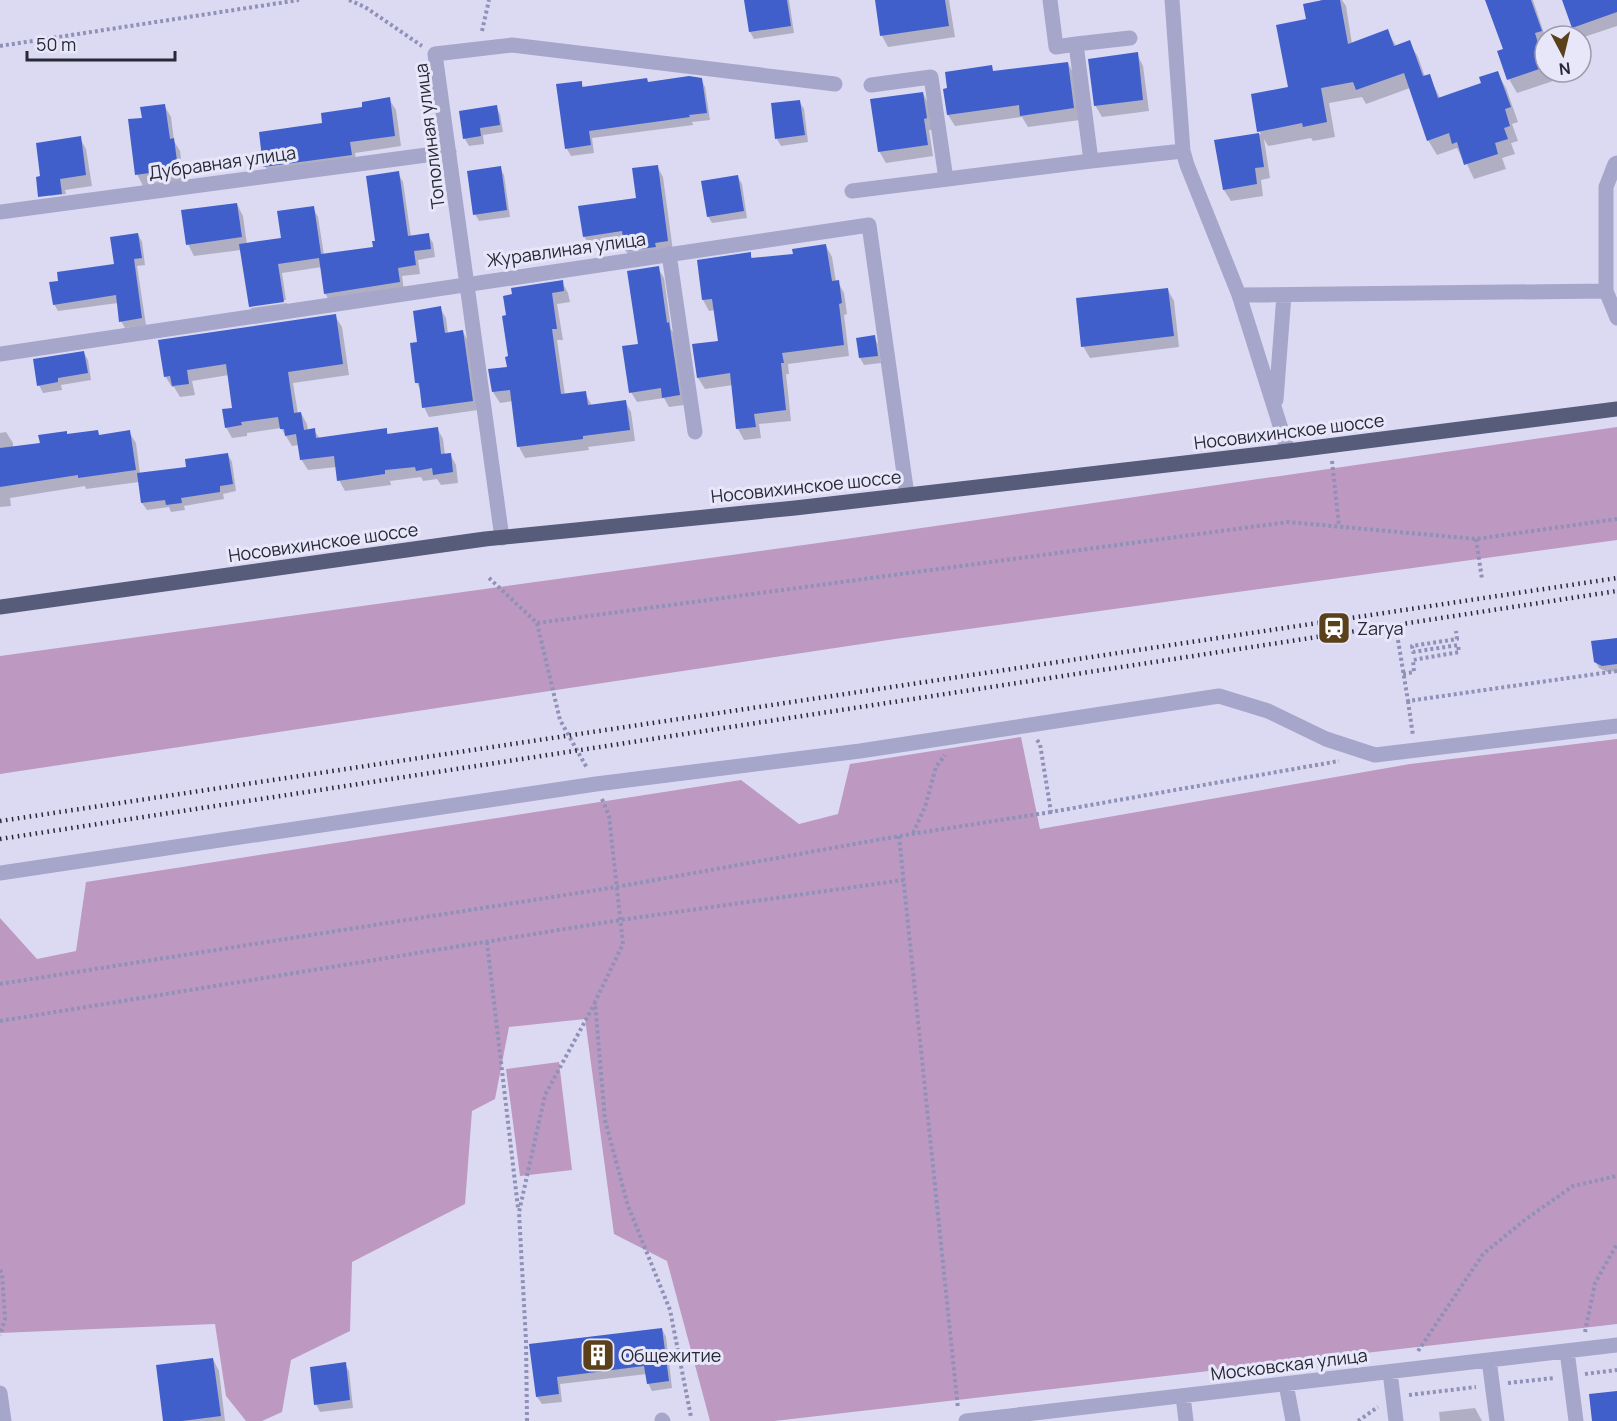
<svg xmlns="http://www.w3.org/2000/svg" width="1617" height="1421" viewBox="0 0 1617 1421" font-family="Manrope,sans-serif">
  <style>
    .green { fill: #bd99c2 }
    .shadow { fill: #0003 }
    .building { fill: #405fcb }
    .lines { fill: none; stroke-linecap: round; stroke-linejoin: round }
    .path { stroke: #9091b7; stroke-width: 4; stroke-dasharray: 3 3; stroke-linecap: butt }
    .minor { stroke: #a6a6cb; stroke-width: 15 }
    .major { stroke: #575c7a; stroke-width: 15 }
    .rail { stroke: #272937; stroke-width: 4.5; stroke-dasharray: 1.5 4.5; stroke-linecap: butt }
    .labels { text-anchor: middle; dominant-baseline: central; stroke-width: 6; stroke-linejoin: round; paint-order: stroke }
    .street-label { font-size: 18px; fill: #272937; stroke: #e8e7fa }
    .poi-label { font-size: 18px; fill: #272937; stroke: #e8e7fa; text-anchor: start }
  </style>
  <rect width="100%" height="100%" fill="#dcdaf3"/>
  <path class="green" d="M1617,427V540L895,639L0,774V656L818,543Z
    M1021,737L1040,829L1410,764L1617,739V1324L774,1421H710L667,1261L614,1234L585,1019L509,1027L495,1099L472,1111L465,1204L352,1262L350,1331L291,1360L282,1412L262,1421H246L226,1396L215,1324L0,1333V918L37,959L76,951L86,882L741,780L799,824L838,814L850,764Z
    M559,1062L572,1170L520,1176L506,1069Z"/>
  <path class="shadow" d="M746,0H789L794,33L754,39L750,32Z
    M876,0H949L955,37L888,47L882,36Z
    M1320,0H1342L1346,6L1352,44L1387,31L1397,47L1409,42L1418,57L1425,77L1429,76L1440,98L1482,84L1497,73L1506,88L1518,122L1512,124L1518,141L1511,143L1515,154L1502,158L1506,169L1474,179L1464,158H1462L1457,148L1437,155L1428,140L1410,88L1366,104L1362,97L1329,103L1335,137L1313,141L1311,138L1268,146L1264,139L1270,178L1261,180L1263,196L1231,201L1224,190L1216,141L1261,134L1259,131L1289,89L1308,21L1320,2Z
    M1487,0H1533L1545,36V47L1542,48L1545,58V72H1550L1553,81L1517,93L1509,79L1505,50Z
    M1564,0H1617V26L1581,38V36H1578L1573,27Z
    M1137,54L1143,66L1149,111L1102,117L1095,105Z
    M1068,63L1074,75L1080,120L1028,127L1022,117L955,126L948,115L944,90L991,67L994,73Z
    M701,79L705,87L710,120L692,122L693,125L592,138L594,153L571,156L567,149L581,82L584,88Z
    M923,93L929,105L933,130H929L933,156L886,163L879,151Z
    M389,99L396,110L401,146L355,153L357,166L271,177L265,166L364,109Z
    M799,101L804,109L808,142L781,146L777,139Z
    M164,105L171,117L174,141L180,151L184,181L143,186L137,174L143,119Z
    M496,107L500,114L503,132L483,135L484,144L469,146L465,139L460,112Z
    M80,138L86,149L92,186L65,190L66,194L50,196L43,185Z
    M657,166L663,177L673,251L632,261L626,251L625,241L590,246L584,236L637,200Z
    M500,168L504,175L510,217L479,221L475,214Z
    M398,173L403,182L411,237L428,235L433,243L435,257L418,260L420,274L402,276L404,291L330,302L325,293L322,267L282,273L286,300L251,305V308L287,303L288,311L255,315L250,307L241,250L194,256L188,244L237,204L243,216L247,245L283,239L313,208L318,217L324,255L375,248Z
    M738,177L742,184L747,218L712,223L708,216Z
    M138,234L142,242L145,265L137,266L146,325L125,328L121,321L118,303L58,311L54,304L60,282L116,265Z
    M826,246L832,257L836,282H838L844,293L847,314L844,315L849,356L788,364L789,374H786L791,421L759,424L761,438L744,440L738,429L733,385L705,389L698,378L720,342L715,310L709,311L703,300L698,262L750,254L753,259L794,255Z
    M658,268L664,278L671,329L674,334L684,405L669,407L664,398L637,402L631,392L640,345Z
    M562,282L568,293L570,302L557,304L563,340H557L565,395L585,393L592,406L625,401L631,412L635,441L588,447L589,450L525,458L519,447L513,401L500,403L493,392L490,370L508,368L510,358L504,317Z
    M1168,290L1174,301L1179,347L1090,358L1083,346Z
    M440,308L446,318L448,334L463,332L468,341L478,410L429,417L424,407L421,391L417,383L419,343Z
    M335,316L342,327L349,375L293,383L298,414L301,413L307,424L308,431L314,430L320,439L386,430L389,435L437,428L443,439L445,455L450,454L456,465L458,483L441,485L437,479L423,481L421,477L390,481L391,485L345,491L339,480L337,467L308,470L301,459L299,445L292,446L281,428L247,433V436L232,438L226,427L233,409L229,375L192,381L195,395L180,397L174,387H172L165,376Z
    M874,337L878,344L881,363L864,365L860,358Z
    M84,353L88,360L91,380L61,385L62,390L43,393L39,385Z
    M6,432L13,443V448L41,444L66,432L68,436L97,432L100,436L129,432L136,443L140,474L188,468L228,455L232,462L236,491L223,494L224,499L184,506L185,510L171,512L169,507L147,510L142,503L139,482L86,489L85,486L10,498L11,506L0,507V433Z
    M1617,639V671L1607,672L1599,668L1595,661Z
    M662,1329L666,1337L672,1388L652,1391L648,1383L647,1374L560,1384L562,1402L542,1404L537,1397L531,1345Z
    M213,1359L219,1371L225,1421H164Z
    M345,1364L349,1371L353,1408L320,1412L316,1404Z
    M1475,1408L1482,1421H1440L1439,1412Z"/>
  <path class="building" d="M744,0H787L791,26L749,32Z
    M875,0H945L949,26L880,36Z
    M1323,0H1340L1348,44L1388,29L1394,46L1410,40L1423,76L1430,74L1438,98L1481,83L1479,77L1498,71L1511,107L1505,109L1510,126L1504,128L1508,139L1495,143L1498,154L1464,165L1457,142L1452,144L1449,133L1427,141L1404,73L1356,90L1353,82L1321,88L1327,122L1303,127L1302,123L1257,132L1251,94L1288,87L1276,25L1306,19L1303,4Z
    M1485,0H1531L1542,31L1535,33L1545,67L1507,80L1497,51L1503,49Z
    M1562,0H1617V12L1572,28Z
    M1138,52L1143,100L1094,106L1088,59Z
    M1068,62L1074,108L1020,116L1019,105L947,115L943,89L947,88L945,72L992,65L993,71Z
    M689,76L702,78L707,113L689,115L690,117L589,131L591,145L565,149L556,84L582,81V87L647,78L648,82Z
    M923,92L927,118L924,119L928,145L878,152L870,99Z
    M390,97L395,136L350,142L352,155L263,167L259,132L322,123L321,113L362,107V102Z
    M800,100L805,135L775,139L771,103Z
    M165,104L170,139L174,138L178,169L135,175L128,119L142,118L140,107Z
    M497,105L500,125L480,128L481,136L463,139L459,111Z
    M1259,133L1264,167L1255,168L1257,184L1223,190L1214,140Z
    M81,136L86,175L60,179L62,194L38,197L36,177L40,176L36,143Z
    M658,165L668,241L655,243L656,247L625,251L622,231L583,237L578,206L636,198L632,168Z
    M501,166L507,210L473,215L467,171Z
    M399,171L408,236L429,233L431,249L414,251L416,265L398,268L400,282L324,294L319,258L278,264L284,302L249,307L239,244L281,238L277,211L314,206L321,254L373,247L372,241H375L366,176Z
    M738,175L744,211L707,217L701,181Z
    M237,203L242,237L186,245L181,210Z
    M138,233L142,258L134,259L142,318L119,322L116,295L53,305L49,282L58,281L57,272L114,264L110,237Z
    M826,244L832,281L839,280L842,303L839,304L844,345L782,353L784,363H781L786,410L754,414L756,427L736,429L730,373L697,378L692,344L718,341L712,299L702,300L697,260L751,252V258L793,254L792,249Z
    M659,266L667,323L669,322L680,395L662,398L661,388L629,393L622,346L638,344L627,271Z
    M563,280L564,291L552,293L557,329H552L561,394L586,391L588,405L626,400L630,430L583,436V439L517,447L510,390L492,392L488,369L507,367L505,357L508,356L502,316L506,315L503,296L512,294L511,288Z
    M1168,288L1174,336L1081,347L1076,298Z
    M441,306L445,333L463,330L473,401L422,408L419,383H415L410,343L417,342L413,311Z
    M336,314L343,364L288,372L294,413L301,412L304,430L315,428L316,438L387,428V434L438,427L441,454L451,453L453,472L433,475L432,468L416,471L415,467L385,470V474L337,481L334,456L300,460L296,434L285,436L284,429H280L278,417L241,422L242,425L225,428L222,409L232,408L226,364L187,370L189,384L172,386L170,376L164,377L158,340Z
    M875,335L878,356L859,358L856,338Z
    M84,351L88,373L58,378V382L37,386L33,359Z
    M98,430L99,435L130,430L136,470L78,478V475L0,487V448L40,443L38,435L67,431V434Z
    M228,453L233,484L220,486V492L181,498L182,503L166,505L165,500L141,503L137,473L186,467L185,459Z
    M1617,638V664L1602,666L1594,662L1591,641Z
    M662,1328L669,1381L647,1384L644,1366L557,1377L559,1394L536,1397L529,1344Z
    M213,1358L221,1416L182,1421H163L156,1365Z
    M346,1362L350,1400L314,1405L310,1367Z
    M1617,1391V1421H1592L1589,1394Z"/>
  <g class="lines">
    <path class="path" d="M349,0L365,7L422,46
      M482,31L489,0
      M0,46L299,0
      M1332,461L1339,526
      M1476,539L1482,579
      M489,578L537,623L1288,522L1476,539L1617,519
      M537,623L560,720L587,768
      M1398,640L1408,701L1617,671
      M1403,674L1414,672L1413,660L1459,652L1458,645L1413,652L1412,646L1457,639L1456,631
      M1408,701L1413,736
      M1037,740L1040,744L1051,812L1339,761
      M602,799L609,816L623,944L595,1002L605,1120L628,1206L670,1310L691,1417
      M913,833L925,807L936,767L945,755
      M899,836L958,1409
      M487,942L518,1208
      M0,984L616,887L899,836L1051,812
      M0,1021L620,920L904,880
      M0,1270L2,1273L5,1319L0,1335
      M1585,1332L1595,1283L1617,1244
      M1418,1351L1483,1254L1526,1219L1573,1186L1617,1176
      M1585,1374L1617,1370
      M1508,1383L1554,1378
      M1409,1395L1476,1387
      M527,1421L526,1341L519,1212L545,1095L595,1003
      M1358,1421L1378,1407"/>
    <path class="minor" d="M1050,0L1056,47L1076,44L1091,161
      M1172,0L1183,151
      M1076,44L1130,38
      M871,85L931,77L946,179
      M852,191L1091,161L1183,151L1187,165L1239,295L1288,451
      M0,212L449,152
      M669,254L695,432
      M1606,291V187L1615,164L1617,163
      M1239,295L1606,291L1617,318
      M0,354L869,225L907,495
      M1276,400L1284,295
      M502,538L435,54L512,45L835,84
      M0,873L596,784L860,751L1219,696L1268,711L1326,739L1375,755L1617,726
      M1567,1351L1576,1421
      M1489,1360L1497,1421
      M1390,1372L1396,1421
      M1286,1384L1293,1421
      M0,1393L4,1421
      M1183,1396L1186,1421
      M662,1420L663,1421
      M966,1421L1617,1345"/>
    <path class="major" d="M0,607L485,539L795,508L1288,451L1617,409"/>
    <path class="rail" d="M0,821L1617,578
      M0,839L1617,591"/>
  </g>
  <defs>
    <g id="station-square" transform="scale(1.725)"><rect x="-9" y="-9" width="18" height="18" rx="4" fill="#5a411b" stroke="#e8e7fa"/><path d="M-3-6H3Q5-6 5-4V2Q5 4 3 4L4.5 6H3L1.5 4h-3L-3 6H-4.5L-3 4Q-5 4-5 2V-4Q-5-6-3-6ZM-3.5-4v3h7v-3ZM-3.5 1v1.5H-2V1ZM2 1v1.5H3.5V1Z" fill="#fff"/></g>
    <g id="building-square" transform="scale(1.725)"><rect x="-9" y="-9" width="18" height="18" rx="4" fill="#5a411b" stroke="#e8e7fa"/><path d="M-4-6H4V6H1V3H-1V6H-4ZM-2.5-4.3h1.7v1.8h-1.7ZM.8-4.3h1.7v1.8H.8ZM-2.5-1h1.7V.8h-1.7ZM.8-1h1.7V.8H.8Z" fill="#fff"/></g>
  </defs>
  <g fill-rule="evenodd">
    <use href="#station-square" x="1334" y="628"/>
    <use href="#building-square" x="598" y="1355"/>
  </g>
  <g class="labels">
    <g class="street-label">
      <text transform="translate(429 136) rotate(-97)">Тополиная улица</text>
      <text transform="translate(222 162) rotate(-8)">Дубравная улица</text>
      <text transform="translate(566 249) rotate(-8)">Журавлиная улица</text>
      <text transform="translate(1289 431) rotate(-7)">Носовихинское шоссе</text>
      <text transform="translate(806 486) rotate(-6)">Носовихинское шоссе</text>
      <text transform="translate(323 542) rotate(-8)">Носовихинское шоссе</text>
      <text transform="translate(1289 1364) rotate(-7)">Московская улица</text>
    </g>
    <g class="poi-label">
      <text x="1357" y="628">Zarya</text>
      <text x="621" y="1355">Общежитие</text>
    </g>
  </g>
  <g transform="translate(1563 54) rotate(173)"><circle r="28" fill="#e8e7fa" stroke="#9b9bac" stroke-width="1.5"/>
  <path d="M0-4.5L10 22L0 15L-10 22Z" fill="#5a411b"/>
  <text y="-9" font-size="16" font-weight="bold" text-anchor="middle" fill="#272937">N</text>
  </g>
  <path d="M27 51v9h148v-9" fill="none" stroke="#272937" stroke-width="3"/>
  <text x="36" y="51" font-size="18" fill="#272937" stroke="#e8e7fa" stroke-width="4.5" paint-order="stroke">50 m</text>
</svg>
